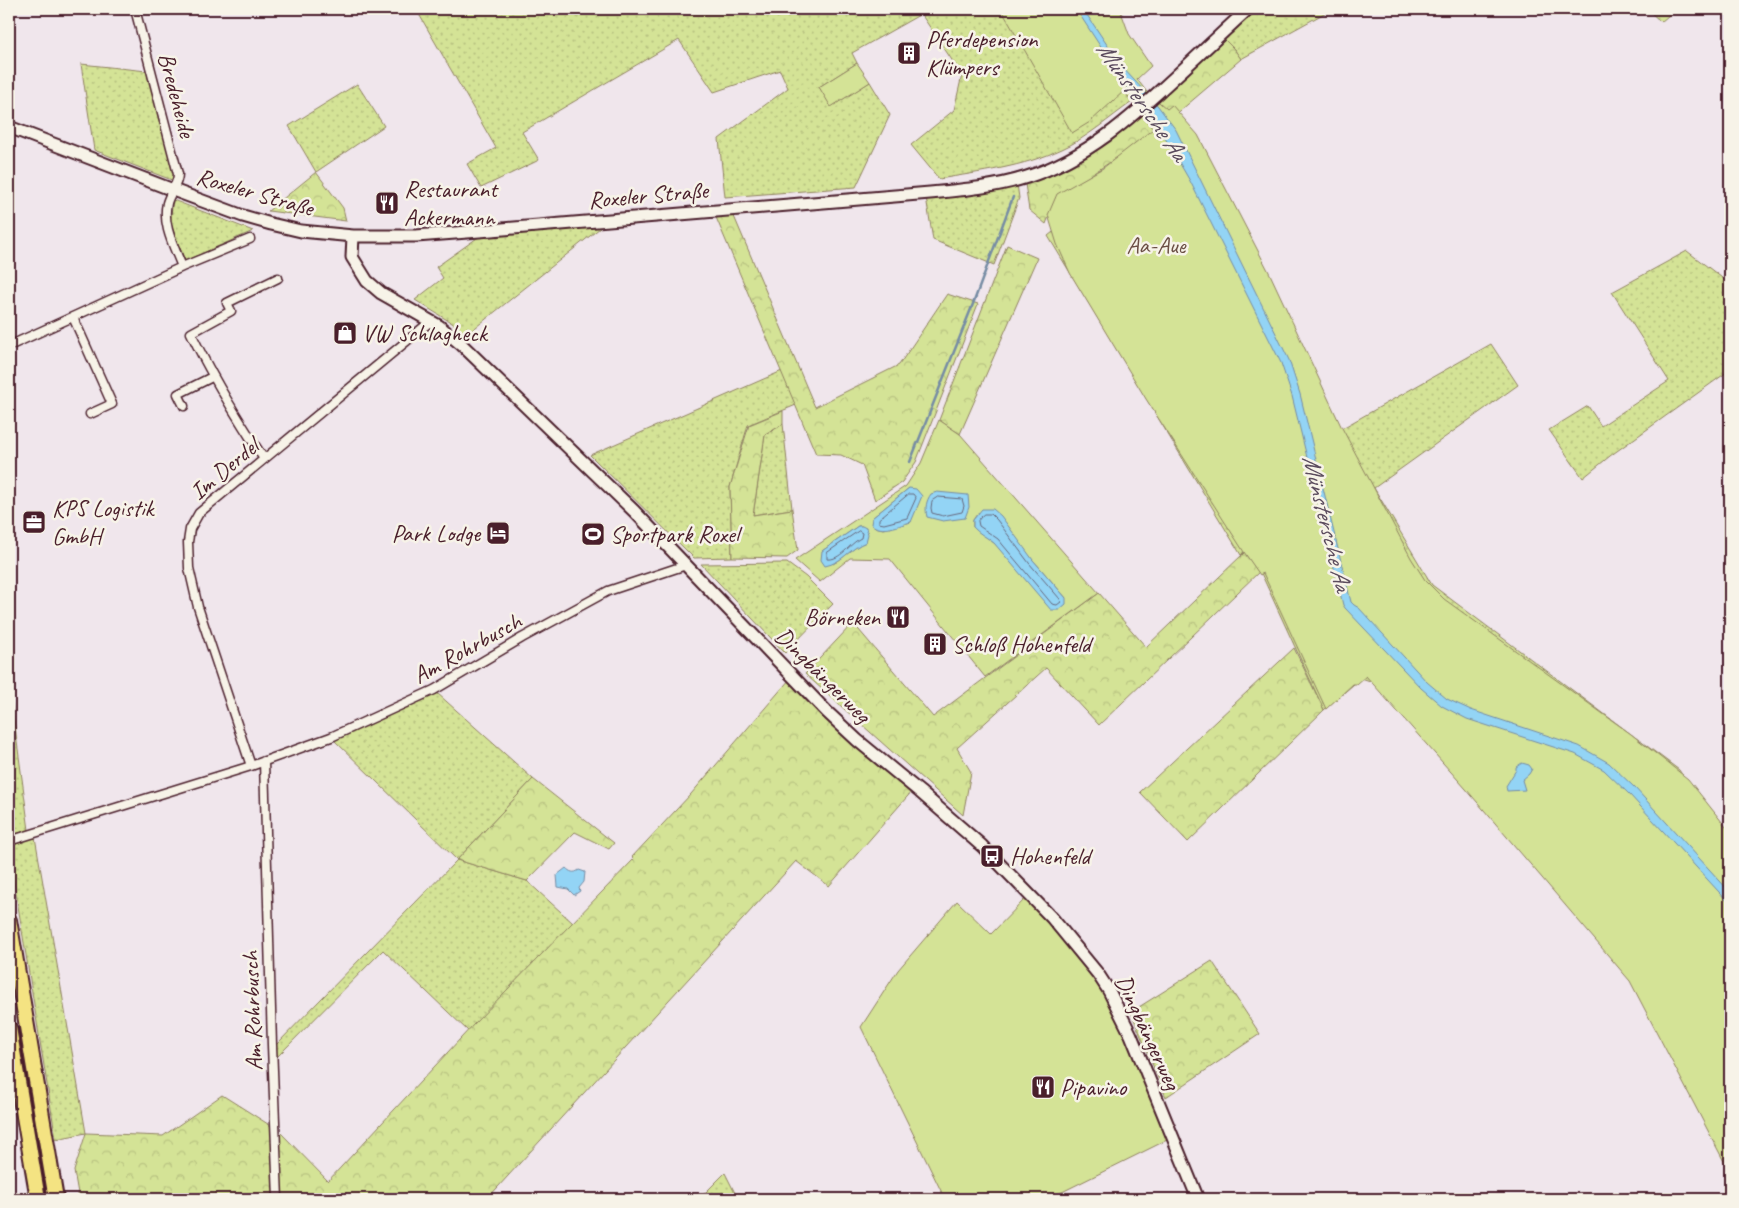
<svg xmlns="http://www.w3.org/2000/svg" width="1739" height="1208" viewBox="0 0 1739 1208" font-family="Caveat,sans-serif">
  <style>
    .grass { fill: url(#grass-dots); stroke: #8f8160 }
    .forest { fill: url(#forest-crowns); stroke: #8f8160 }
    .park { fill: #d4e396; stroke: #8f8160; fill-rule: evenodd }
    .water { fill: #93d4f5; stroke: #768ca4 }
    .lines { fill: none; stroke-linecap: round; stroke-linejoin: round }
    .shore { stroke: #67677c; stroke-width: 1 }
    .stream { stroke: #768ca4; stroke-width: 2.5 }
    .street-casing { stroke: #4a1f2b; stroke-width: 11 }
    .secondary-casing { stroke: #4a1f2b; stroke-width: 15 }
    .highway-casing { stroke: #4a1f2b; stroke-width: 18 }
    .street { stroke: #f7f3e8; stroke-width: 8 }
    .secondary { stroke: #f7f3e8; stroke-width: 11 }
    .highway { stroke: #f4e382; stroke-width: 14 }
    .labels { text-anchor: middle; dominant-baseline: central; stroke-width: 5; stroke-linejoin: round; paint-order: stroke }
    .poi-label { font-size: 24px; fill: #4a1f2b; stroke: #f7f3e8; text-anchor: start }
    .street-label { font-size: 24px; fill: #4a1f2b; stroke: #f7f3e8 }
    .park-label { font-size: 24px; fill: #6c5046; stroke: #f7f3e8 }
    .water-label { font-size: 25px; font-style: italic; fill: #5c4c5e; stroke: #f7f3e8 }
  </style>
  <defs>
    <pattern id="grass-dots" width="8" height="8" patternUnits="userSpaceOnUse" patternTransform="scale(1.25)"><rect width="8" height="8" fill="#d4e396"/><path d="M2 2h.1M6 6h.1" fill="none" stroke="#b8c281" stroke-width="1.8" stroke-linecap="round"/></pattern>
    <pattern id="forest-crowns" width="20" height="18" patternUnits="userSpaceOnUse" patternTransform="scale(1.25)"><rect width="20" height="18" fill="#d4e396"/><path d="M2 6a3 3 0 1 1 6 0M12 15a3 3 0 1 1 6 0" fill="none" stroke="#b8c281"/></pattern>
  </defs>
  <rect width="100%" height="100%" fill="#f0e6ec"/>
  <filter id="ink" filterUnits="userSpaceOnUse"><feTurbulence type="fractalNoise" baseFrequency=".02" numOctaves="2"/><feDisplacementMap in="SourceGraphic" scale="10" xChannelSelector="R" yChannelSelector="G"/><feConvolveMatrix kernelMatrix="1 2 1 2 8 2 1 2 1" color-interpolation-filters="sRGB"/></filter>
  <g filter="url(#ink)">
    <path class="grass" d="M416,9H1069L1132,102C1109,118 1087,138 1062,149C1023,167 980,172 939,179L911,145L954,110L962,75L921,14L852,53L857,63L819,87L832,106L870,82L890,115L856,187L725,197L719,139L788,88L780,70L714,92L679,40L522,132L539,160L481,188L467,164L496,148Z
      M1257,9H1332L1241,59L1234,49L1224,39Z
      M1647,9H1654L1659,13L1664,9H1676L1661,22Z
      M81,64L147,71L177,182L94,150Z
      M357,84L384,126L316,172L289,126Z
      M1017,184L1019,198L994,265L933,240L926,197Z
      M173,200L253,231L185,261L170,222Z
      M605,224L466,335L452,323L415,300L443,278L436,267L480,236Z
      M1053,232L1247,549L1241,555L1048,236Z
      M1687,251L1730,284V370L1610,456L1583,478L1549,430L1588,406L1601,426L1669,381L1612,292Z
      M1491,344L1518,385L1374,488L1432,585L1679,770L1687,782L1361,678L1324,710L1260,571L1326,433L1346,426Z
      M782,371L796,405L748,425L730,487L732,557L694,558L590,455Z
      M783,424L792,509L753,515L765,435Z
      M787,563L806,577L833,604L785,653L701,564Z
      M9,683L29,830L9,836Z
      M437,693L533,779L457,860L527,881L573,923L468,1031L383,950L276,1058V1045L457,860L334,740Z
      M35,837L86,1133L56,1139L9,851V846Z
      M725,1173L738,1199H699Z"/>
    <path class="forest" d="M1224,39L1234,49L1241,59L1154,133L1056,198L1046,224L1029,210L1025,184L1067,166L1127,128L1160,99Z
      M316,172L343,208L346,221L268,211Z
      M733,214L815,407L899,365L947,294L978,304L916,462L902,482L875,500L862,465L841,455L816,454L715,215Z
      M1007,245L1037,258L960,434L939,420Z
      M783,411V424L765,435L753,515L792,509L798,550L787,558L732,557L730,487L749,425Z
      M1267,531L1260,571L1099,725L1046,668L957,748L971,772L963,815L805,674L853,623L933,717L1099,593L1146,647Z
      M1294,648L1324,710L1188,842L1140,792Z
      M790,679L914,789L829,886L796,861L487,1199H79L74,1171L86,1133L163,1136L222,1095L279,1131L328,1181L474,1024L634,859L632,857L691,794Z
      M533,779L614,843L609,849L575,832L527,881L457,860Z
      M1212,961L1260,1034L1166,1097L1131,1012Z"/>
    <path class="park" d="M1001,9H1120L1129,34L1151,66L1137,79L1146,91L1167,109L1172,105L1198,135L1270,274L1341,426L1411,558L1425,580L1444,599L1631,734L1688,779L1730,832V1173L1630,981L1466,789L1366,676L1357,684H1353L1326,709L1263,573L1260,575L1244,552L1146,399L1070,273L1057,244L1048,215L1057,194L1103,168L1153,129L1124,91L1090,122L1072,133Z
      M857,63L870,82L831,107L819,87Z
      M939,420L960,434L1099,593L985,677L890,559L850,558L820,582L795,560L906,486L921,463ZM909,488L911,522L883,529L875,527L872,518ZM977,514L1033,560L1066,598L973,527V520ZM858,526H862L866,542C853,547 844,558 833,564L822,551Z
      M1026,898L1094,974L1117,1017L1169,1139L1048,1199H945L861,1027L898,970L957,901L991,934Z"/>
    <path class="water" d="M1076,9H1083L1122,67L1158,106L1176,130L1289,360L1300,394L1351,602L1354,605L1359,608L1427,682L1447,699L1471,710L1579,746L1609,763L1635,788L1730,892V904L1629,794L1604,770L1575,754L1467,719L1442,706L1421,688L1345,608L1343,605L1292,396L1281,363L1190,181L1165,138L1136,101Z
      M909,488L916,489L922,496L911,522C899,525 882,534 871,524L872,518Z
      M937,492L968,495L969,507L965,518L943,521L927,517C925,508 926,501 931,494Z
      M982,509H993L1001,516L1033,560L1066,598V604L1059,610H1051L994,543C987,537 979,534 973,527V520Z
      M858,526H862L866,528L868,534L866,542C850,548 842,563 825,566L821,560L822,551Z
      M1522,763L1529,765L1532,769L1529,774L1522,780L1525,790L1507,791L1506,786L1516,770V767Z
      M566,868C570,872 574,874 579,870L585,872L584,882L579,888L580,891L574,895L568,889L558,887L557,875Z"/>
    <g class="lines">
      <path class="shore" d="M909,494H913L916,498L907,518L884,524L879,523V519Z
        M938,497L962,499L964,506L962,512L943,516L932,513L931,508L932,501Z
        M984,514H991L997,520L1029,563L1060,599L1061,602L1057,605L1052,604L998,539L979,526L978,521Z
        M859,531L862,533L861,538C850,543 840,561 827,559V553Z"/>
      <path class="stream" d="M910,462L973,304L1013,197"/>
      <g class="street-casing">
        <path id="street" d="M135,9L178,174C178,185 170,192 167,203C162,225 174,246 182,267
          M73,317L112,404L90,414
          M9,346L182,267L250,239
          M184,406L178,394L212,377
          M264,459C237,418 212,377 191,333L231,311L227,303L278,278
          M264,761L272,1045L278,1199
          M251,766L198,607L189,568L188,542L190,529L199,513L431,321
          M9,841L251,766L331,737L434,690L522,638L608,591L686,565"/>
      </g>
      <g class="secondary-casing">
        <path id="secondary" d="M9,127L173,190L243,216L271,224L301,231L353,236H416L455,233L930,193C963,190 996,187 1027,177C1087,158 1131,118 1176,76C1200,54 1224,31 1248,9
          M353,236L352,257L367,281L381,293L439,326L462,345L634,511L827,712L857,740L920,792L982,846L1052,918L1098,974L1109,991L1131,1035L1198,1199"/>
      </g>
      <g class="highway-casing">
        <path id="highway" d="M9,920L56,1199
          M9,1028L38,1199"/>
      </g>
      <use href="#street" class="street"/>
      <use href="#secondary" class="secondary"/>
      <use href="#highway" class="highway"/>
    </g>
  </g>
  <defs>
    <g id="building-square" transform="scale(1.25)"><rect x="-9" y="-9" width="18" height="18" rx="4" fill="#4a1f2b" stroke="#f7f3e8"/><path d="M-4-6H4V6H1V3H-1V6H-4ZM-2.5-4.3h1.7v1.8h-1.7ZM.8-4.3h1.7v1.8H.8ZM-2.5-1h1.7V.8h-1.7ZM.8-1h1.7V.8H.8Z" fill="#fff"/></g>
    <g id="restaurant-square" transform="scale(1.25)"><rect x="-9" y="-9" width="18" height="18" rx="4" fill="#4a1f2b" stroke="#f7f3e8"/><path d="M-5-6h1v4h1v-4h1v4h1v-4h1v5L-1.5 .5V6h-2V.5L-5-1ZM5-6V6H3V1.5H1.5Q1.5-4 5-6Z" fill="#fff"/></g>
    <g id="shop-square" transform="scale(1.25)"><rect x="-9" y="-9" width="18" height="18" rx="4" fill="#4a1f2b" stroke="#f7f3e8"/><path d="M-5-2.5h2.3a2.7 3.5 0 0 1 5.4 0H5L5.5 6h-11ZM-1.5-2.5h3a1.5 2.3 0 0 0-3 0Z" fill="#fff"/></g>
    <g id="office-square" transform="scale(1.25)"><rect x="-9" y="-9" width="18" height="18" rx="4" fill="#4a1f2b" stroke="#f7f3e8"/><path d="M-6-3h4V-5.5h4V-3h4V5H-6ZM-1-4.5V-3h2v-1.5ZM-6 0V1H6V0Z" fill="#fff"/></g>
    <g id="hotel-square" transform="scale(1.25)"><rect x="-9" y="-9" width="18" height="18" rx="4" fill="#4a1f2b" stroke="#f7f3e8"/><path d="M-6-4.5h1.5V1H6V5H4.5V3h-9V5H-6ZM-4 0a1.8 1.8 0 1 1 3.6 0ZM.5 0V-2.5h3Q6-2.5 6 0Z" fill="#fff"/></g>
    <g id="stadium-square" transform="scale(1.25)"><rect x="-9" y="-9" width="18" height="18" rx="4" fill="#4a1f2b" stroke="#f7f3e8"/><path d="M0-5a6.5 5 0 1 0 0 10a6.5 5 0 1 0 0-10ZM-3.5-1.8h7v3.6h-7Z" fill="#fff"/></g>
    <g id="bus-square" transform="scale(1.25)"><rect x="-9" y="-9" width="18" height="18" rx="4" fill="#4a1f2b" stroke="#f7f3e8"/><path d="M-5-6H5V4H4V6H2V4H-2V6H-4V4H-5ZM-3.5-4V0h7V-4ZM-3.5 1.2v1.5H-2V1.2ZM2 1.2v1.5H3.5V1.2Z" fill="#fff"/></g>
  </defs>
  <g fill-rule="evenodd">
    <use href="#building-square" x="909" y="53"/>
    <use href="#restaurant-square" x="387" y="203"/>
    <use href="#shop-square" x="345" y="333"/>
    <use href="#office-square" x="34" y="522"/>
    <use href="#hotel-square" x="498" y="533"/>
    <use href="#stadium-square" x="593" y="534"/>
    <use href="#restaurant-square" x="898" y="617"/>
    <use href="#building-square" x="935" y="644"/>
    <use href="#bus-square" x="992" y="856"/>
    <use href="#restaurant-square" x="1043" y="1087"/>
  </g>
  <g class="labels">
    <g class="poi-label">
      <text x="926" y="39">Pferdepension<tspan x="926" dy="28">Klümpers</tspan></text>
      <text x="404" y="189">Restaurant<tspan x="404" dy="28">Ackermann</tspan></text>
      <text x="362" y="333">VW Schlagheck</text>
      <text x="52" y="508">KPS Logistik<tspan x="52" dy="28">GmbH</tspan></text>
      <text x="480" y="533" text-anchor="end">Park Lodge</text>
      <text x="610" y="534">Sportpark Roxel</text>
      <text x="880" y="617" text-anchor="end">Börneken</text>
      <text x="952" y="644">Schloß Hohenfeld</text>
      <text x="1010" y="856">Hohenfeld</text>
      <text x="1060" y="1087">Pipavino</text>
    </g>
    <g class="street-label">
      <text transform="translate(177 95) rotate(75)">Bredeheide</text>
      <text transform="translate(255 192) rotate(16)">Roxeler Straße</text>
      <text transform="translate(648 195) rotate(-5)">Roxeler Straße</text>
      <text transform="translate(224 469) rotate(-40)">Im Derdel</text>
      <text transform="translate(467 648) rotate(-29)">Am Rohrbusch</text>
      <text transform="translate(823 675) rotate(45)">Dingbängerweg</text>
      <text transform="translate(252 1011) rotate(-92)">Am Rohrbusch</text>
      <text transform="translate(1148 1032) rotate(65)">Dingbängerweg</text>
    </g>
    <g class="park-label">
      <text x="1156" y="245">Aa-Aue</text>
    </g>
    <g class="water-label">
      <text transform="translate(1142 101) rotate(55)">Münstersche Aa</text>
      <text transform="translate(1327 523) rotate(76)">Münstersche Aa</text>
    </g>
  </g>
  <rect width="1739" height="1208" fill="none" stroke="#f7f3e8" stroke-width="30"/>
  <rect x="15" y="15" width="1709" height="1178" fill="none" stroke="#4a1f2b" stroke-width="2" filter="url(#ink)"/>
</svg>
